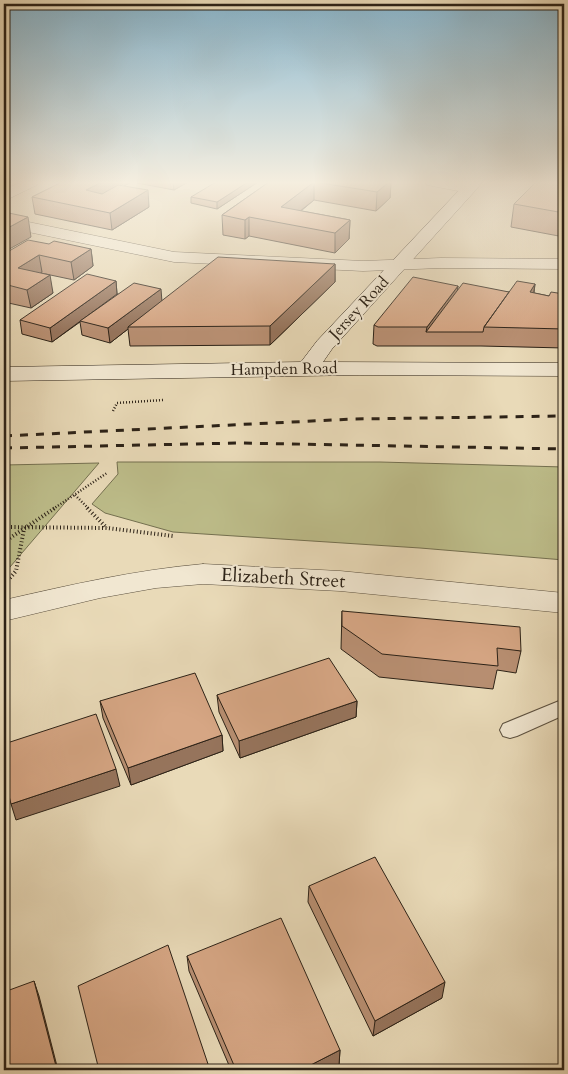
<svg xmlns="http://www.w3.org/2000/svg" width="568" height="1074" viewBox="0 0 568 1074" font-family="Cardo,serif">
  <style>
    .green { fill: #bdbd8a; stroke: #747050 }
    .lines { fill: none; stroke-linecap: round; stroke-linejoin: round }
    .lane-casing { stroke: #5b503f; stroke-width: 2 }
    .street-casing { stroke: #5b503f; stroke-width: 1 }
    .secondary-casing { stroke: #2c2217; stroke-width: 1 }
    .path-far1 { stroke: #2c2217; stroke-width: 2.5; stroke-dasharray: 1 2; stroke-linecap: butt }
    .path { stroke: #2c2217; stroke-width: 4; stroke-dasharray: 1 2.5; stroke-linecap: butt }
    .lane { fill: #f1e7d1; fill-rule: evenodd }
    .street { fill: #f1e7d1; fill-rule: evenodd }
    .secondary { fill: #f1e7d1; fill-rule: evenodd }
    .rail { stroke: #2c2217; stroke-width: 3; stroke-dasharray: 8 8; stroke-linecap: butt }
    .wall { fill: #b88f72; stroke: #2c2217 }
    .shaded-wall { fill: #96745c; stroke: #2c2217 }
    .building { fill: #d6a684; stroke: #2c2217 }
    .labels { text-anchor: middle; dominant-baseline: central; stroke-width: 4; stroke-linejoin: round; paint-order: stroke }
    .far-street-label { font-size: 16px; fill: #2c2217; stroke: #f1e7d1 }
    .street-label { font-size: 19px; fill: #2c2217; stroke: #f1e7d1 }
  </style>
  <rect width="100%" height="100%" fill="#e9dab8"/>
  <filter id="stains"><feTurbulence type="fractalNoise" baseFrequency=".004" numOctaves="4"/><feColorMatrix values="0 0 0 0 .2 0 0 0 0 .09 0 0 0 0 .02 0 0 0 .5 -.17"/></filter>
  <radialGradient id="worn" r=".72"><stop offset=".6" stop-color="#630" stop-opacity="0"/><stop offset="1" stop-color="#630" stop-opacity=".3"/></radialGradient>
  <path class="green" d="M117,462H380L564,467V560L420,548L173,532L105,513L92,504L118,474Z
    M99,463L4,574V465Z"/>
  <g class="lines">
    <g class="lane-casing">
      <path id="lane" d="M564,699V715L517,736L510,738L503,736L500,730L503,724Z"/>
    </g>
    <g class="street-casing">
      <path id="street" d="M21,182H40L37,185L4,201V190Z
        M425,182H458L474,185L477,188L474,191L469,193L427,185Z
        M4,217L174,252L363,261L441,258L564,259V269L441,268L363,271L174,262L4,227Z
        M203,564L340,571L564,593V613L340,591L203,584L156,588L100,598L4,621V600C70,585 135,570 203,564Z"/>
    </g>
    <g class="secondary-casing">
      <path id="secondary" d="M467,182H483L332,349L323,362L564,363V376L359,375L4,381V367L301,362L317,341Z"/>
    </g>
    <path class="path-far1" d="M113,411L117,403L163,400
      M75,495L89,509
      M53,509L107,473"/>
    <path class="path" d="M87,508L107,528
      M4,527L107,528L173,536
      M4,542L55,508
      M10,578L16,571L24,529"/>
    <use href="#lane" class="lane"/>
    <use href="#street" class="street"/>
    <use href="#secondary" class="secondary"/>
    <path class="rail" d="M4,436L354,419L564,416
      M4,448L239,443L564,449"/>
  </g>
  <path class="wall" d="M62,182H131L124,186L149,207L112,230L35,214L32,197Z
    M137,182H188L174,190L137,183Z
    M258,182L217,209L191,203V197Z
    M269,182H391L390,198L376,211L314,200L301,211L350,220L349,239L335,253L249,236L245,239L223,235L222,215Z
    M564,182V237L511,227L514,204Z
    M91,249L93,266L74,280L41,273L53,293L31,308L4,302V254Z
    M335,264V282L270,345L130,346L128,329L110,343L82,335L80,322L52,342L22,334L20,320L116,281L117,294L162,301Z
    M535,284L534,293L549,296L564,294V348L481,346H377L373,344L374,325L458,286L457,291L509,292Z
    M342,611L521,651L516,673L497,670L493,689L379,677L341,649Z
    M217,695L357,701L356,717L240,758L219,712Z
    M100,701L222,735L223,751L131,785L103,718Z
    M309,886L442,998L373,1036L308,902Z
    M187,956L340,1050L339,1065L328,1070H231L189,971Z"/>
  <path class="shaded-wall" d="M102,182H131L88,207L86,190Z
    M173,182H188L174,190Z
    M248,182H258L217,209V202Z
    M314,182V200L285,223L281,207Z
    M389,182H391L390,198L376,211L377,192Z
    M148,190L149,207L112,230L110,213Z
    M28,217L31,237L4,252V230Z
    M249,217V236L245,239V220Z
    M350,220L349,239L335,253V233Z
    M91,249L93,266L74,280L71,262Z
    M39,255L42,272L21,286L18,268Z
    M335,264V282L270,345V326Z
    M50,275L53,293L31,308L27,290Z
    M116,281L117,294L52,342L50,328Z
    M535,284L532,303L530,292Z
    M458,286L456,304L426,332L427,327Z
    M161,289L162,302L128,327V329L110,343L108,328Z
    M357,701L356,717L240,758L239,741Z
    M222,735L223,751L131,785L128,768Z
    M116,769L120,786L16,820L11,804Z
    M34,981L39,996L58,1070H57Z
    M445,982L442,998L373,1036L375,1021Z
    M340,1050L339,1065L328,1070H301Z"/>
  <path class="building" d="M62,182H102L86,190L102,194L118,185L148,190L110,213L32,197Z
    M216,182H248L217,202L191,197Z
    M269,182H314L281,207L350,220L335,233L249,217L245,220L222,215Z
    M315,182H389L377,192Z
    M536,182H564V213L514,204Z
    M4,212L28,217L4,230Z
    M28,240L49,244L54,241L91,249L71,262L39,255L18,268L50,275L27,290L4,284V254Z
    M218,257L335,264L270,326L128,327Z
    M87,274L116,281L50,328L20,320Z
    M413,277L458,286L427,327H378L374,325Z
    M517,281L535,284L530,292L549,296L551,292L564,294V329L484,327Z
    M134,283L161,289L108,328L80,321Z
    M463,283L509,292L484,327L483,332H426Z
    M342,611L520,627L521,651L497,648L498,666L382,654L342,626Z
    M329,658L357,701L239,741L217,695Z
    M195,673L222,735L128,768L100,701Z
    M96,714L116,769L11,804L4,776V744Z
    M375,857L445,982L375,1021L309,886Z
    M281,918L340,1050L301,1070H236L187,956Z
    M168,945L210,1070H99L78,986Z
    M34,981L57,1070H4V992Z"/>
  <linearGradient id="sky" x2="0" y2="1"><stop stop-color="#88b7d0"/><stop offset="0.55" stop-color="#f5eedf"/><stop offset="1" stop-color="#f5eedf" stop-opacity="0"/></linearGradient>
  <rect width="568" height="332" fill="url(#sky)"/>
  <g class="labels">
    <g class="far-street-label">
      <text transform="translate(359 308) rotate(-47)">Jersey Road</text>
      <text transform="translate(284 369) rotate(-1)">Hampden Road</text>
    </g>
    <g class="street-label">
      <text transform="translate(283 578) rotate(3)">Elizabeth Street</text>
    </g>
  </g>
  <rect width="568" height="1074" fill="none" stroke="#e9dab8" stroke-width="20"/>
  <rect x="5" y="5" width="558" height="1064" fill="none" stroke="#2c2217" stroke-width="2.5"/>
  <rect x="10" y="10" width="548" height="1054" fill="none" stroke="#2c2217"/>
  <rect width="100%" height="100%" filter="url(#stains)"/>
  <rect width="100%" height="100%" fill="url(#worn)"/>
</svg>
